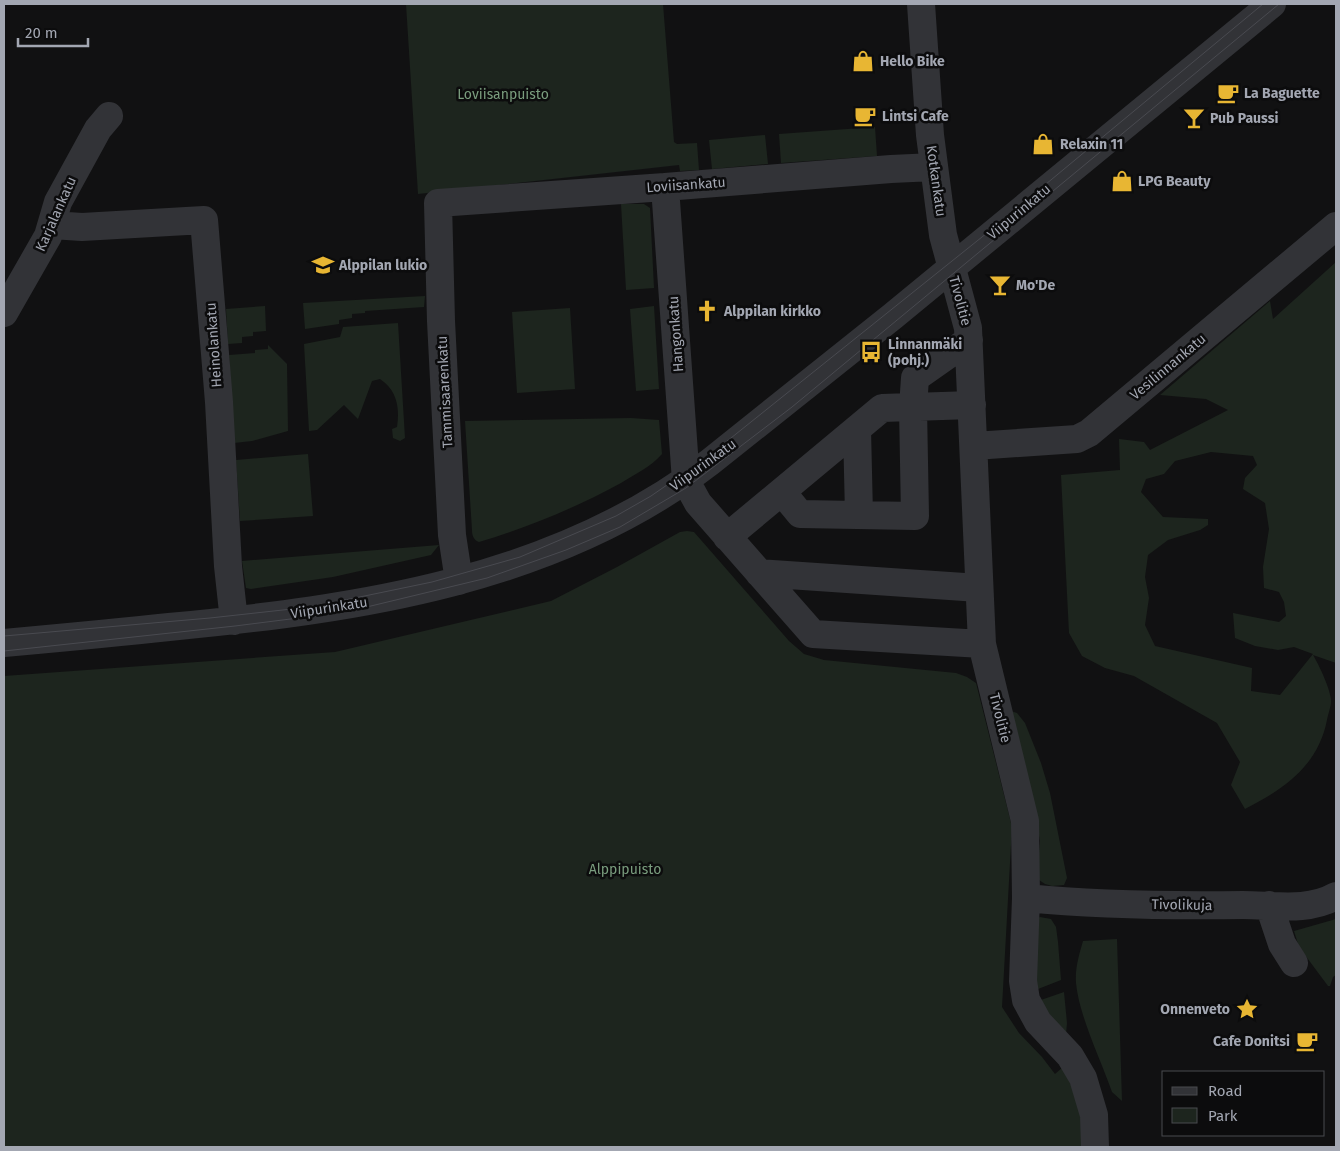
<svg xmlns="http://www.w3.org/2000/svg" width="1340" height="1151" viewBox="0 0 1340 1151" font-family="'Fira Sans',sans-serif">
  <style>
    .green { fill: #1d251e; fill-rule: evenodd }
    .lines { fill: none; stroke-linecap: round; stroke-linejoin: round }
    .minor { stroke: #323337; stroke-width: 28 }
    .tram { stroke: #494a50; stroke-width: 1 }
    .labels { text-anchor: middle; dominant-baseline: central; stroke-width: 5; stroke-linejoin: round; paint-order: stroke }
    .poi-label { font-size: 14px; font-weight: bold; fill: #a3a7b2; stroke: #0c0c0d; text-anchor: start }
    .park-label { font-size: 14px; fill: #7a9d7e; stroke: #0c0c0d }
    .street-label { font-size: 14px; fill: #a3a7b2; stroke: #0c0c0d }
  </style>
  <rect width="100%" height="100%" fill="#111112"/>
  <path class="green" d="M406,4H663L674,142L677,144L697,143L699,170L680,171L679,165L418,194Z
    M875,127L877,156L781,163L779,134Z
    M765,135L768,164L712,169L709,140Z
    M621,204H644L650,208L654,288L626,290Z
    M1336,262V663L1313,655C1319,665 1331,690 1331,701C1331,707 1328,714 1327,720C1318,766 1284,789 1245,809L1231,785L1240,762L1217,723L1134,676L1105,668L1082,656L1069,633L1061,475L1120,470L1119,439L1144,442L1150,450L1228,410L1206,399L1160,395L1270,301L1273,319ZM1211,452L1253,456L1257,465L1245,478L1243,489L1265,503L1269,529L1263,567L1264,588L1279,592L1284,602L1286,616L1279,622L1233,613L1235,638L1255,646L1278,650L1294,647L1313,654L1280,695L1251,691L1252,668L1155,646L1145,625L1149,598L1145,577L1148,555L1168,540L1200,530L1208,525V519L1163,517L1141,492L1146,479L1164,474L1175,461Z
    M425,296L424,307L365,311V313L352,314V318L339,320V324L305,329L303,303Z
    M265,306L266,331L253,332V336L242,337V343L228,344L226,309Z
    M654,306L659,389L636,391L630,309Z
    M570,308L575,389L517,393L512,312Z
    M398,323L405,438L400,441L393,438L392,429L397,427C400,408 397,390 380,379L372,381L358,419L344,405L317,430L309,431L304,344L340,337L343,327Z
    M268,345L287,364L288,431L252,441L234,443L229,355L255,353V350L268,349Z
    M631,418L659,420L662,454C651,467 635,474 621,483C575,508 529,527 479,542C474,540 472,536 472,530L465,421Z
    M308,454L313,516L240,521L236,460Z
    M687,531L694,532L789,641L804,654L824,660L956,673L967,677L976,683L1012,827L1002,1007L1019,1033L1042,1057L1055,1074L1063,1067L1079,1103L1084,1147H4V676L335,652L551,601L617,567L680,532Z
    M439,545L431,555L333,577L251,589L246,588L242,561Z
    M1011,711L1017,713L1025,723L1041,763L1050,793L1067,878L1064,885L1052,886L1045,884L1039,880L1037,874L1040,841L1033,802Z
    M1040,917L1051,919L1056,927L1058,942L1061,980L1033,991L1036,919Z
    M1336,919V975L1333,977L1330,986H1328L1299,947L1294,931Z
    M1117,939L1122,1101L1112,1092C1101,1060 1079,1016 1076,983C1075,968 1079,955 1083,941Z
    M1064,992L1067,1023L1066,1034L1038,1001Z"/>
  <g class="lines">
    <path class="minor" d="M921,4L930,135L943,235L968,328L982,644L1025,821L1026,898L1023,981L1026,1000L1038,1022L1070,1056L1083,1078L1094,1115L1095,1147
      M665,187L686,481L698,503L813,634L982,644
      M52,225L82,227L204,220L219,402L228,566L234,621
      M4,313L48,236L58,202L98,129L109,116
      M857,429L859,515
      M974,446L1077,439L1089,433L1336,226
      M782,492L800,514L915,516L913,407L915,378L969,340
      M727,537L882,408L972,405
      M759,573L979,588
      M459,581L452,535L441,321L438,203L665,187L891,169L934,167
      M4,643C59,638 114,633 169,627C358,609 555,581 710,462L893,316L1272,4
      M1026,898C1098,905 1171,906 1243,905C1274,905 1308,912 1336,896
      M1269,905L1282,944L1294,963"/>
    <path class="tram" d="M4,636L210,618L301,608L350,599L432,582L520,557L616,516L651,496L706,458L987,233L1263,4
      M4,651L235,626L346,612L487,578L566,550L620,527L686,488L792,407L1279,4"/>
  </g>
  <defs>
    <g id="shop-bare" transform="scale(1.725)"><path d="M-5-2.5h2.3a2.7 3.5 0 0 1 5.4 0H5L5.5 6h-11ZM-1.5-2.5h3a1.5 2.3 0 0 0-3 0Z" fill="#e8b633" stroke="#0c0c0d" stroke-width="2.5" paint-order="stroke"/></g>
    <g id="cafe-bare" transform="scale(1.725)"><path d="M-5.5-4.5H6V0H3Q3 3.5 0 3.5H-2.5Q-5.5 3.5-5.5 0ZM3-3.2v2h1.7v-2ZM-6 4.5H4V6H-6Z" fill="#e8b633" stroke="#0c0c0d" stroke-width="2.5" paint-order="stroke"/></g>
    <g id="bar-bare" transform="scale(1.725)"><path d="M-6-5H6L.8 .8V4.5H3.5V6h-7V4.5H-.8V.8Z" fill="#e8b633" stroke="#0c0c0d" stroke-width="2.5" paint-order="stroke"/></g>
    <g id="school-bare" transform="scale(1.725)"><path d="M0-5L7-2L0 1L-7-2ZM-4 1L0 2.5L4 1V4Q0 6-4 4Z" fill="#e8b633" stroke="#0c0c0d" stroke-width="2.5" paint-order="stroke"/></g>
    <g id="church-bare" transform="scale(1.725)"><path d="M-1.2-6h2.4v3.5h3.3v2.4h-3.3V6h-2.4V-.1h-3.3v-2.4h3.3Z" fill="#e8b633" stroke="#0c0c0d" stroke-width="2.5" paint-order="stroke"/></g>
    <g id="bus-bare" transform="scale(1.725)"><path d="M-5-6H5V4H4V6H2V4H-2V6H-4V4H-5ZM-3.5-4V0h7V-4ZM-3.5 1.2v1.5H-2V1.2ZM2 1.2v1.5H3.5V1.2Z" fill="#e8b633" stroke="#0c0c0d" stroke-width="2.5" paint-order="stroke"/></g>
    <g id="sight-bare" transform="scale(1.725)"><path d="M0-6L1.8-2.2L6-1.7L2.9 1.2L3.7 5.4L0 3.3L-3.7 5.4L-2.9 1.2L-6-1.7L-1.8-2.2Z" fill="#e8b633" stroke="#0c0c0d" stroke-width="2.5" paint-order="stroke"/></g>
  </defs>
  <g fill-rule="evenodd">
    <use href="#shop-bare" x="863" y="61"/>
    <use href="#cafe-bare" x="1228" y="93"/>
    <use href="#cafe-bare" x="865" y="116"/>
    <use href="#bar-bare" x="1194" y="118"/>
    <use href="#shop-bare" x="1043" y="144"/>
    <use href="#shop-bare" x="1122" y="181"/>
    <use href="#school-bare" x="323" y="265"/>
    <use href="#bar-bare" x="1000" y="285"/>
    <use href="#church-bare" x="707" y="311"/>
    <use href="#bus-bare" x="871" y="352"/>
    <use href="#sight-bare" x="1247" y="1009"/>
    <use href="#cafe-bare" x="1307" y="1041"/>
  </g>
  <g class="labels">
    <g class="poi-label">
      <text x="880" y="61">Hello Bike</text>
      <text x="1244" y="93">La Baguette</text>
      <text x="882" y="116">Lintsi Cafe</text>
      <text x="1210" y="118">Pub Paussi</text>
      <text x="1060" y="144">Relaxin 11</text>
      <text x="1138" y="181">LPG Beauty</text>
      <text x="339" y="265">Alppilan lukio</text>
      <text x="1016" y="285">Mo'De</text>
      <text x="724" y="311">Alppilan kirkko</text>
      <text x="888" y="344">Linnanmäki<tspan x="888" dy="16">(pohj.)</tspan></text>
      <text x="1230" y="1009" text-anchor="end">Onnenveto</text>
      <text x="1290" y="1041" text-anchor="end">Cafe Donitsi</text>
    </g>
    <g class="park-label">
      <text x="503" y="94">Loviisanpuisto</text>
      <text x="625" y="869">Alppipuisto</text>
    </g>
    <g class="street-label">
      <text transform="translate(936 181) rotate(82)">Kotkankatu</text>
      <text transform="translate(686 185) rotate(-4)">Loviisankatu</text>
      <text transform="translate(1019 212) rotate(-40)">Viipurinkatu</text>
      <text transform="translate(56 214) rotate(-66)">Karjalankatu</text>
      <text transform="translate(960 301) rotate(75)">Tivolitie</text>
      <text transform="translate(676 334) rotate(-94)">Hangonkatu</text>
      <text transform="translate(214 345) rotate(-94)">Heinolankatu</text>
      <text transform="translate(1168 367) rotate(-40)">Vesilinnankatu</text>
      <text transform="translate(445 392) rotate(-93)">Tammisaarenkatu</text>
      <text transform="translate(703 465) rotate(-36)">Viipurinkatu</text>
      <text transform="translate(329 608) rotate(-9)">Viipurinkatu</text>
      <text transform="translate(1000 718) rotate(76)">Tivolitie</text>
      <text transform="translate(1182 905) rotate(1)">Tivolikuja</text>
    </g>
  </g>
  <rect width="1340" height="1151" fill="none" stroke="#a3a7b2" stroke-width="10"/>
  <rect x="1162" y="1071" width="162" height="65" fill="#0c0c0d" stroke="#484a4f"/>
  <rect x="1172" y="1087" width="25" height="8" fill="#323337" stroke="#484a4f"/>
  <text x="1208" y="1096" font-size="15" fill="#a3a7b2">Road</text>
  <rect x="1172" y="1108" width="25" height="15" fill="#1d251e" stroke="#484a4f"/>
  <text x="1208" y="1121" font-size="15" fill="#a3a7b2">Park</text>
  <path d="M18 38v8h70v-8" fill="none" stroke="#a3a7b2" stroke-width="2.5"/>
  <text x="25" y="38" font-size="15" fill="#a3a7b2" stroke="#0c0c0d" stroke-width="4" paint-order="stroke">20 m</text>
</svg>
